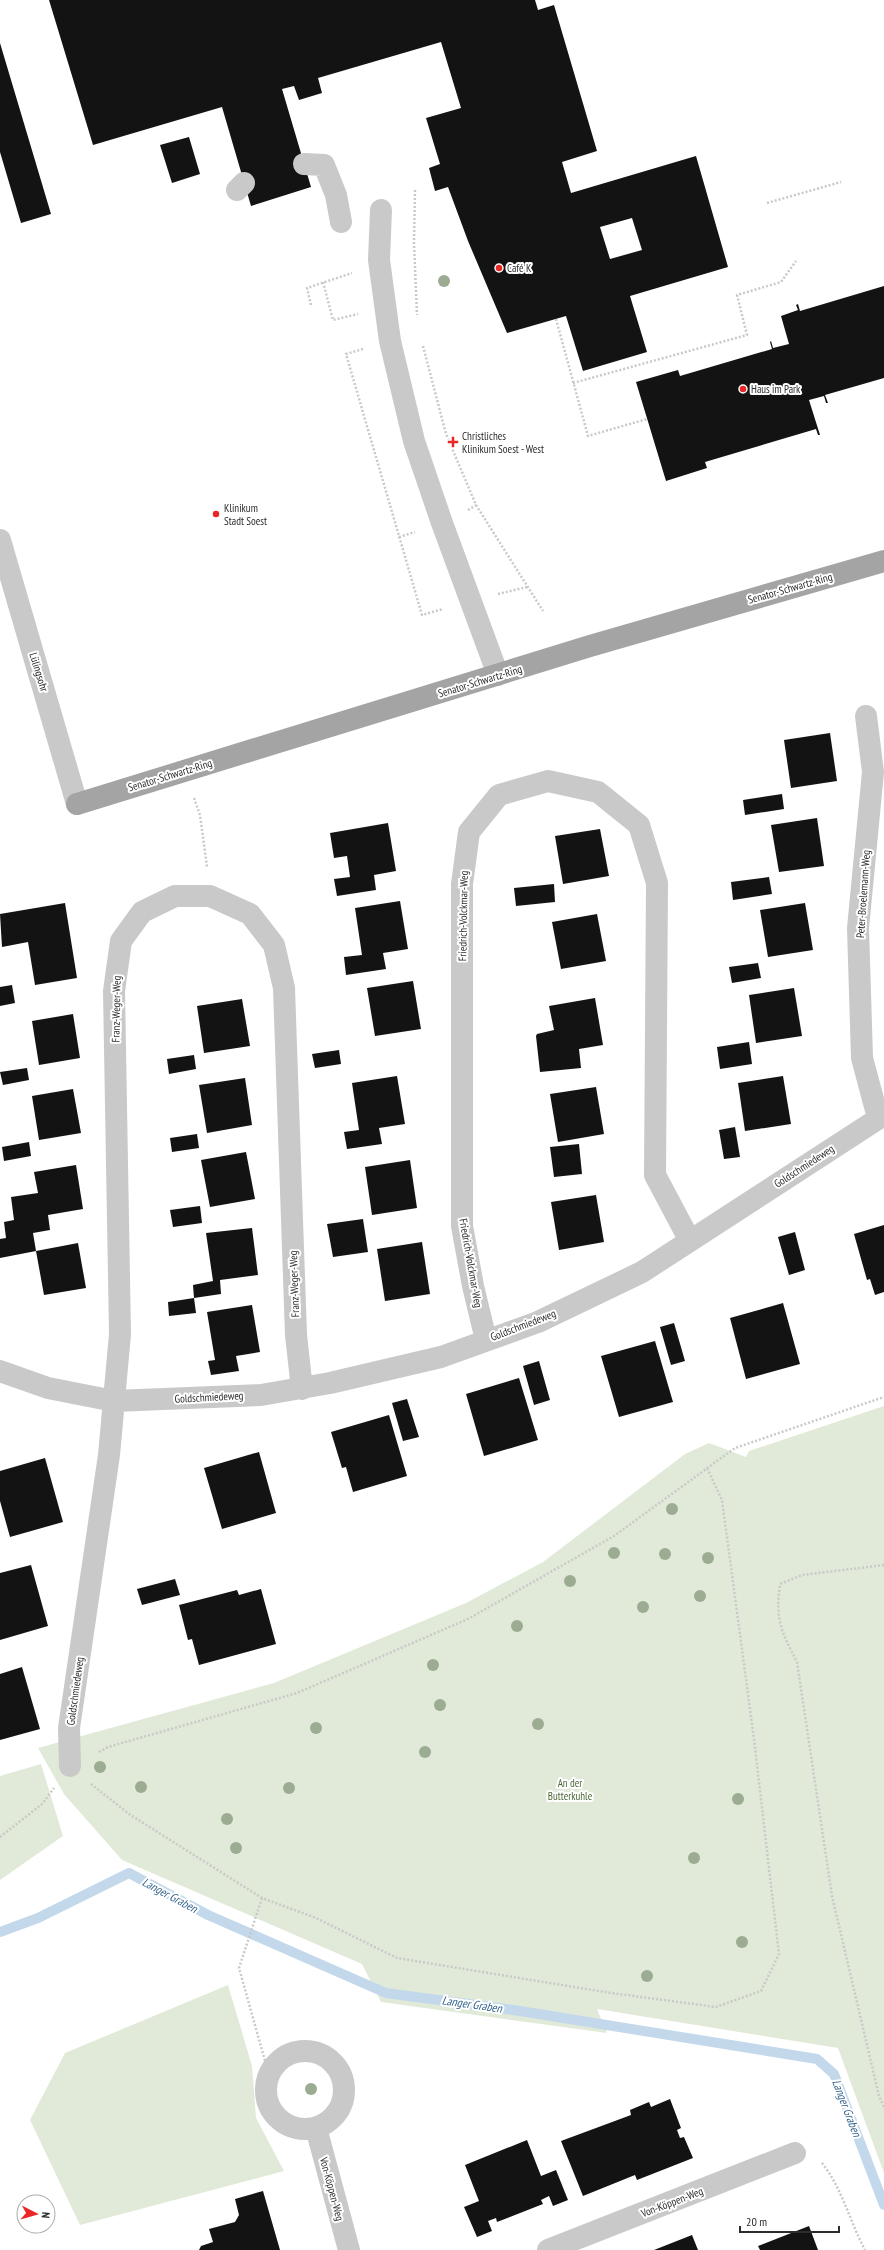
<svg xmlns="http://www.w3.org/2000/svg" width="884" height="2250" viewBox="0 0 884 2250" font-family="'PT Sans Narrow',sans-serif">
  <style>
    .green { fill: #e1ead8 }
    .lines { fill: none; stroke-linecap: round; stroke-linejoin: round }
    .stream { stroke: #c3d9eb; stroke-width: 10 }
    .building { fill: #131313; fill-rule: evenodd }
    .path { stroke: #c9c9c9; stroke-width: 2.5; stroke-dasharray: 2 2; stroke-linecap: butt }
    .minor { stroke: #c9c9c9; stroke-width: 22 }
    .major { stroke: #a4a4a4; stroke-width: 22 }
    .tree { fill: #9cac92 }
    .poi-dot { fill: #eb2626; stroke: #fff; stroke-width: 1.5 }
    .labels { text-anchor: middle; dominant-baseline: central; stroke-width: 4; stroke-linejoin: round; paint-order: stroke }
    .poi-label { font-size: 11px; fill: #2c2c2c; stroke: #fff; text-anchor: start }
    .street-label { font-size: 11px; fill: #2c2c2c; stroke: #fff }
    .park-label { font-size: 11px; fill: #4b6838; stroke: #fff }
    .water-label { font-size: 12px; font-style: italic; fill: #38678f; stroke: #fff }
  </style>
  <rect width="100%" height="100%" fill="#fff"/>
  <path class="green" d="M884,1406V2173L838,2048L597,2009L607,2033L381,2002L362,1964L122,1860L64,1794L38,1748L274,1683L466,1603L543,1562L685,1454L709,1443L746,1457L749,1451Z
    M41,1764L63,1836L0,1880V1776Z
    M228,1985L252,2066L256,2118L284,2171L80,2225L30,2120L65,2053Z"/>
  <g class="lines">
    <path class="stream" d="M0,1932L38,1918L129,1873L208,1915L386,1993L520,2011L817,2059L834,2074L884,2205"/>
  </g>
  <path class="building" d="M49,0H535L538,10L554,5L597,151L562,162L571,193L696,156L728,267L630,296L647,352L583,371L566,316L507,333L468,241L448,187L435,191L429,168L440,164L426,118L461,108L441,42L318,78L322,93L299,100L294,86L282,89L311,187L251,206L222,107L93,145ZM632,218L642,250L610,259L600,227Z
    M0,43L51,214L21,223L0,152Z
    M189,137L200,174L172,183L160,145Z
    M884,286V378L825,395L828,403H826L824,396L809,400L820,435H818L816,429L705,462L707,468L666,481L636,382L678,370L680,376L772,349L770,342L771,341L773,348L789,344L781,316L798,310L796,305L798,304L800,311Z
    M830,733L837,781L791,788L784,740Z
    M782,794L784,809L745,815L743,800Z
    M817,818L824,866L779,872L771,825Z
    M388,823L396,871L374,875L376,890L337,896L334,879L350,877L347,856L334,858L330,833Z
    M600,829L609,876L563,884L555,836Z
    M769,877L772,894L733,900L731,882Z
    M554,884L555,902L516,906L514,888Z
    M400,901L408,949L383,953L386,969L346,975L344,957L362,955L355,908Z
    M65,903L77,978L35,985L28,942L2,947L0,914Z
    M805,903L813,950L768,957L760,910Z
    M597,914L606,961L561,969L552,922Z
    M758,963L761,978L732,983L729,967Z
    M413,981L421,1029L375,1036L367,988Z
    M12,985L15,1003L0,1006V987Z
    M794,988L802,1036L756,1043L749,995Z
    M595,998L603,1045L579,1049L581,1068L540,1072L536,1036L537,1034L554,1030L549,1006Z
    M242,999L250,1046L204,1053L197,1006Z
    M73,1014L80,1058L39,1065L32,1021Z
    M749,1042L752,1064L720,1069L717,1047Z
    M339,1050L341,1064L315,1068L312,1054Z
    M194,1055L196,1069L169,1074L167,1059Z
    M27,1068L29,1080L3,1085L0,1072Z
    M397,1076L405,1124L379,1128L382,1144L347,1149L344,1132L359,1130L352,1083Z
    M783,1076L791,1124L745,1131L738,1083Z
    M245,1078L252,1125L207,1133L199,1085Z
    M596,1087L604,1134L558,1142L550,1094Z
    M73,1089L81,1133L39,1140L32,1096Z
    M735,1127L740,1157L724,1159L719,1130Z
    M197,1134L199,1148L172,1152L170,1138Z
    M29,1142L31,1156L4,1161L2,1147Z
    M579,1144L582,1174L554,1177L550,1147Z
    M246,1152L255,1199L210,1207L201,1160Z
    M410,1160L417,1208L372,1215L365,1167Z
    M76,1165L83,1209L48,1215L50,1230L33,1233L36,1251L78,1243L86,1288L44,1295L36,1251L0,1258V1239L6,1238L4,1222L14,1220L11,1197L38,1193L34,1172Z
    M596,1195L604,1242L559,1250L551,1202Z
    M200,1206L202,1223L173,1227L170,1210Z
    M363,1219L368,1252L333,1257L327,1224Z
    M884,1225V1292L875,1295L870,1279L867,1280L854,1234Z
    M252,1228L258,1275L220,1280L221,1294L194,1298L193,1285L213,1281L206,1233Z
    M795,1232L805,1270L789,1275L778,1237Z
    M422,1242L430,1294L385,1301L377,1249Z
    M194,1298L196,1313L169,1316L168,1302Z
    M783,1303L800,1364L746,1379L730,1318Z
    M252,1305L260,1352L236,1356L239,1371L211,1375L208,1361L215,1360L207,1312Z
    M674,1323L685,1361L671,1365L660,1327Z
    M655,1341L673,1402L619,1417L601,1356Z
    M539,1361L550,1400L534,1405L523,1366Z
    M519,1378L538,1440L484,1456L466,1394Z
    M407,1399L419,1437L403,1441L392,1403Z
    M389,1415L407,1476L353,1492L346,1467L342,1468L331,1432Z
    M259,1452L276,1513L222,1529L204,1468Z
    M45,1458L63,1522L10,1537L0,1501V1471Z
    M31,1565L48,1626L0,1640V1573Z
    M175,1579L180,1595L142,1605L137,1589Z
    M261,1589L276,1644L199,1665L192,1639L188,1640L179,1605L237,1590L239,1595Z
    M22,1667L40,1729L0,1740V1674Z
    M670,2099L681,2128L677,2130L680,2138L684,2137L693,2158L637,2180L635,2175L583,2196L561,2141L631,2115L630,2110L649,2102L651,2107Z
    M527,2140L541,2176L556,2170L568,2200L553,2206L549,2196L541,2200L543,2204L497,2222L496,2218L488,2221L492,2231L477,2237L464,2207L479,2201L465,2165Z
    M263,2191L280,2250H199L201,2246L213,2242L209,2229L235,2222L239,2215L235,2199Z
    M809,2226L818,2250H760L758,2246Z
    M692,2235L698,2250H654Z"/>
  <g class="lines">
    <path class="path" d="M415,190L414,243L417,315
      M767,203L841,182
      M323,282L333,320L358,314
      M311,305L307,288L352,273
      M556,319L588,436L647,419
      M423,346L446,434L476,505L543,611
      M363,349L346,354L422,615L443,609
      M573,383L747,335L737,295L781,282L796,261
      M468,510L476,505
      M399,537L415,532
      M498,594L527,587
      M194,798L200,815L207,867
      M884,1565L802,1575L780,1584C775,1619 781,1631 797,1662L832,1896L879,2096L884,2107
      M99,1752L108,1747L297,1693L468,1619L614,1536L735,1448L884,1397
      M91,1784L129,1814L262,1898L316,1918L397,1958L611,1993L716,2007L761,1991L779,1954L754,1739L722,1500L707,1468
      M0,1837L42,1804L54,1788
      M262,1898L239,1968L265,2061L271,2070
      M822,2163C842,2188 850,2222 865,2250"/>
    <path class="minor" d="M304,164L324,165L336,195L341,222
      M237,190L244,183
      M381,210L379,260L390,341L414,441L442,523L498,675
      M0,540L77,804
      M866,716L873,772L858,928L862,1058L878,1118
      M486,1340L473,1286L462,1226V884L469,832L499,795L548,781L598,792L639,825L657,883L655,1175L690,1241
      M0,1371L48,1388L114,1401L261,1395L330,1383L441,1357L538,1322L642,1272L884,1115
      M70,1766L69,1728L109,1455L120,1334L114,991L121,941L142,912L175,896H210L250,914L274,945L284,988L296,1335L302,1389
      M266 2090a39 39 0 1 1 78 0a39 39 0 1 1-78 0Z
      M316,2128L349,2250
      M548,2250L795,2153"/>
    <path class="major" d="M77,804L590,646L884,561"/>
  </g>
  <g class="tree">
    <circle cx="444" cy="281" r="6"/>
    <circle cx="672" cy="1509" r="6"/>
    <circle cx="614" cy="1553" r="6"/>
    <circle cx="665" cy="1554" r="6"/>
    <circle cx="708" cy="1558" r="6"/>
    <circle cx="570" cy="1581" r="6"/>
    <circle cx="700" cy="1596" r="6"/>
    <circle cx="643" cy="1607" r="6"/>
    <circle cx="517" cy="1626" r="6"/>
    <circle cx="433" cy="1665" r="6"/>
    <circle cx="440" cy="1705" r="6"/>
    <circle cx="538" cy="1724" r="6"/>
    <circle cx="316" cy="1728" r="6"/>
    <circle cx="425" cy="1752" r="6"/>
    <circle cx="100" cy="1767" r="6"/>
    <circle cx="141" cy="1787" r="6"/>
    <circle cx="289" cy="1788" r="6"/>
    <circle cx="738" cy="1799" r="6"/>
    <circle cx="227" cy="1819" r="6"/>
    <circle cx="236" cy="1848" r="6"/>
    <circle cx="694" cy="1858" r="6"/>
    <circle cx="742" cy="1942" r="6"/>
    <circle cx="647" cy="1976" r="6"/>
    <circle cx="311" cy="2089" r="6"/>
  </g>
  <g class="poi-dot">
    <circle cx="499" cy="268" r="4"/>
    <circle cx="743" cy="389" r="4"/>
    <path d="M451 436h4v4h4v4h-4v4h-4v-4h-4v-4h4z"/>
    <circle cx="216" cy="514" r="4"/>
  </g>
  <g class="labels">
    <g class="poi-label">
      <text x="507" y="268">Café K</text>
      <text x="751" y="389">Haus im Park</text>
      <text x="462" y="436">Christliches<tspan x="462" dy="13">Klinikum Soest - West</tspan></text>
      <text x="224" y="508">Klinikum<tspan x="224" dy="13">Stadt Soest</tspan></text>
    </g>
    <g class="street-label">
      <text transform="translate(790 588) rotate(-16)">Senator-Schwartz-Ring</text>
      <text transform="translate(39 672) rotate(73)">Lülingsohr</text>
      <text transform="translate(480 681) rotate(-17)">Senator-Schwartz-Ring</text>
      <text transform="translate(170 775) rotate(-17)">Senator-Schwartz-Ring</text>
      <text transform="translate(863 894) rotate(-86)">Peter-Broelemann-Weg</text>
      <text transform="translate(463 916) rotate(-89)">Friedrich-Volckmar-Weg</text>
      <text transform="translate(116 1009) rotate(-89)">Franz-Weger-Weg</text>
      <text transform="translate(804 1166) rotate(-33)">Goldschmiedeweg</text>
      <text transform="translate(471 1263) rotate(80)">Friedrich-Volckmar-Weg</text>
      <text transform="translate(294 1284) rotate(-92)">Franz-Weger-Weg</text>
      <text transform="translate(523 1325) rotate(-21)">Goldschmiedeweg</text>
      <text transform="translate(209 1397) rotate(-3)">Goldschmiedeweg</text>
      <text transform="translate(75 1691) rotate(-82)">Goldschmiedeweg</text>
      <text transform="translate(332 2189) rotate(75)">Von-Köppen-Weg</text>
      <text transform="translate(672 2202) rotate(-21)">Von-Köppen-Weg</text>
    </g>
    <g class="park-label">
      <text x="570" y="1783">An der<tspan x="570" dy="13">Butterkuhle</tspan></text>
    </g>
    <g class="water-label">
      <text transform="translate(170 1895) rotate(28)">Langer Graben</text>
      <text transform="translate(472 2004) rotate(8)">Langer Graben</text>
      <text transform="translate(847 2108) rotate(69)">Langer Graben</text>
    </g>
  </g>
  <g transform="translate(36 2214) rotate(96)"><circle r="19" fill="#ffffff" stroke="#ababab"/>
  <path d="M0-3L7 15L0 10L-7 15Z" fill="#eb2626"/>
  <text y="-6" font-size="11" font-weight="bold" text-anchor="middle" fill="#2c2c2c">N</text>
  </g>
  <path d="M740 2226v6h99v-6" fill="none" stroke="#2c2c2c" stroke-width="2"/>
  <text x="746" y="2226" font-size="12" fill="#2c2c2c" stroke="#ffffff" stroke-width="3" paint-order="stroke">20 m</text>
</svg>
